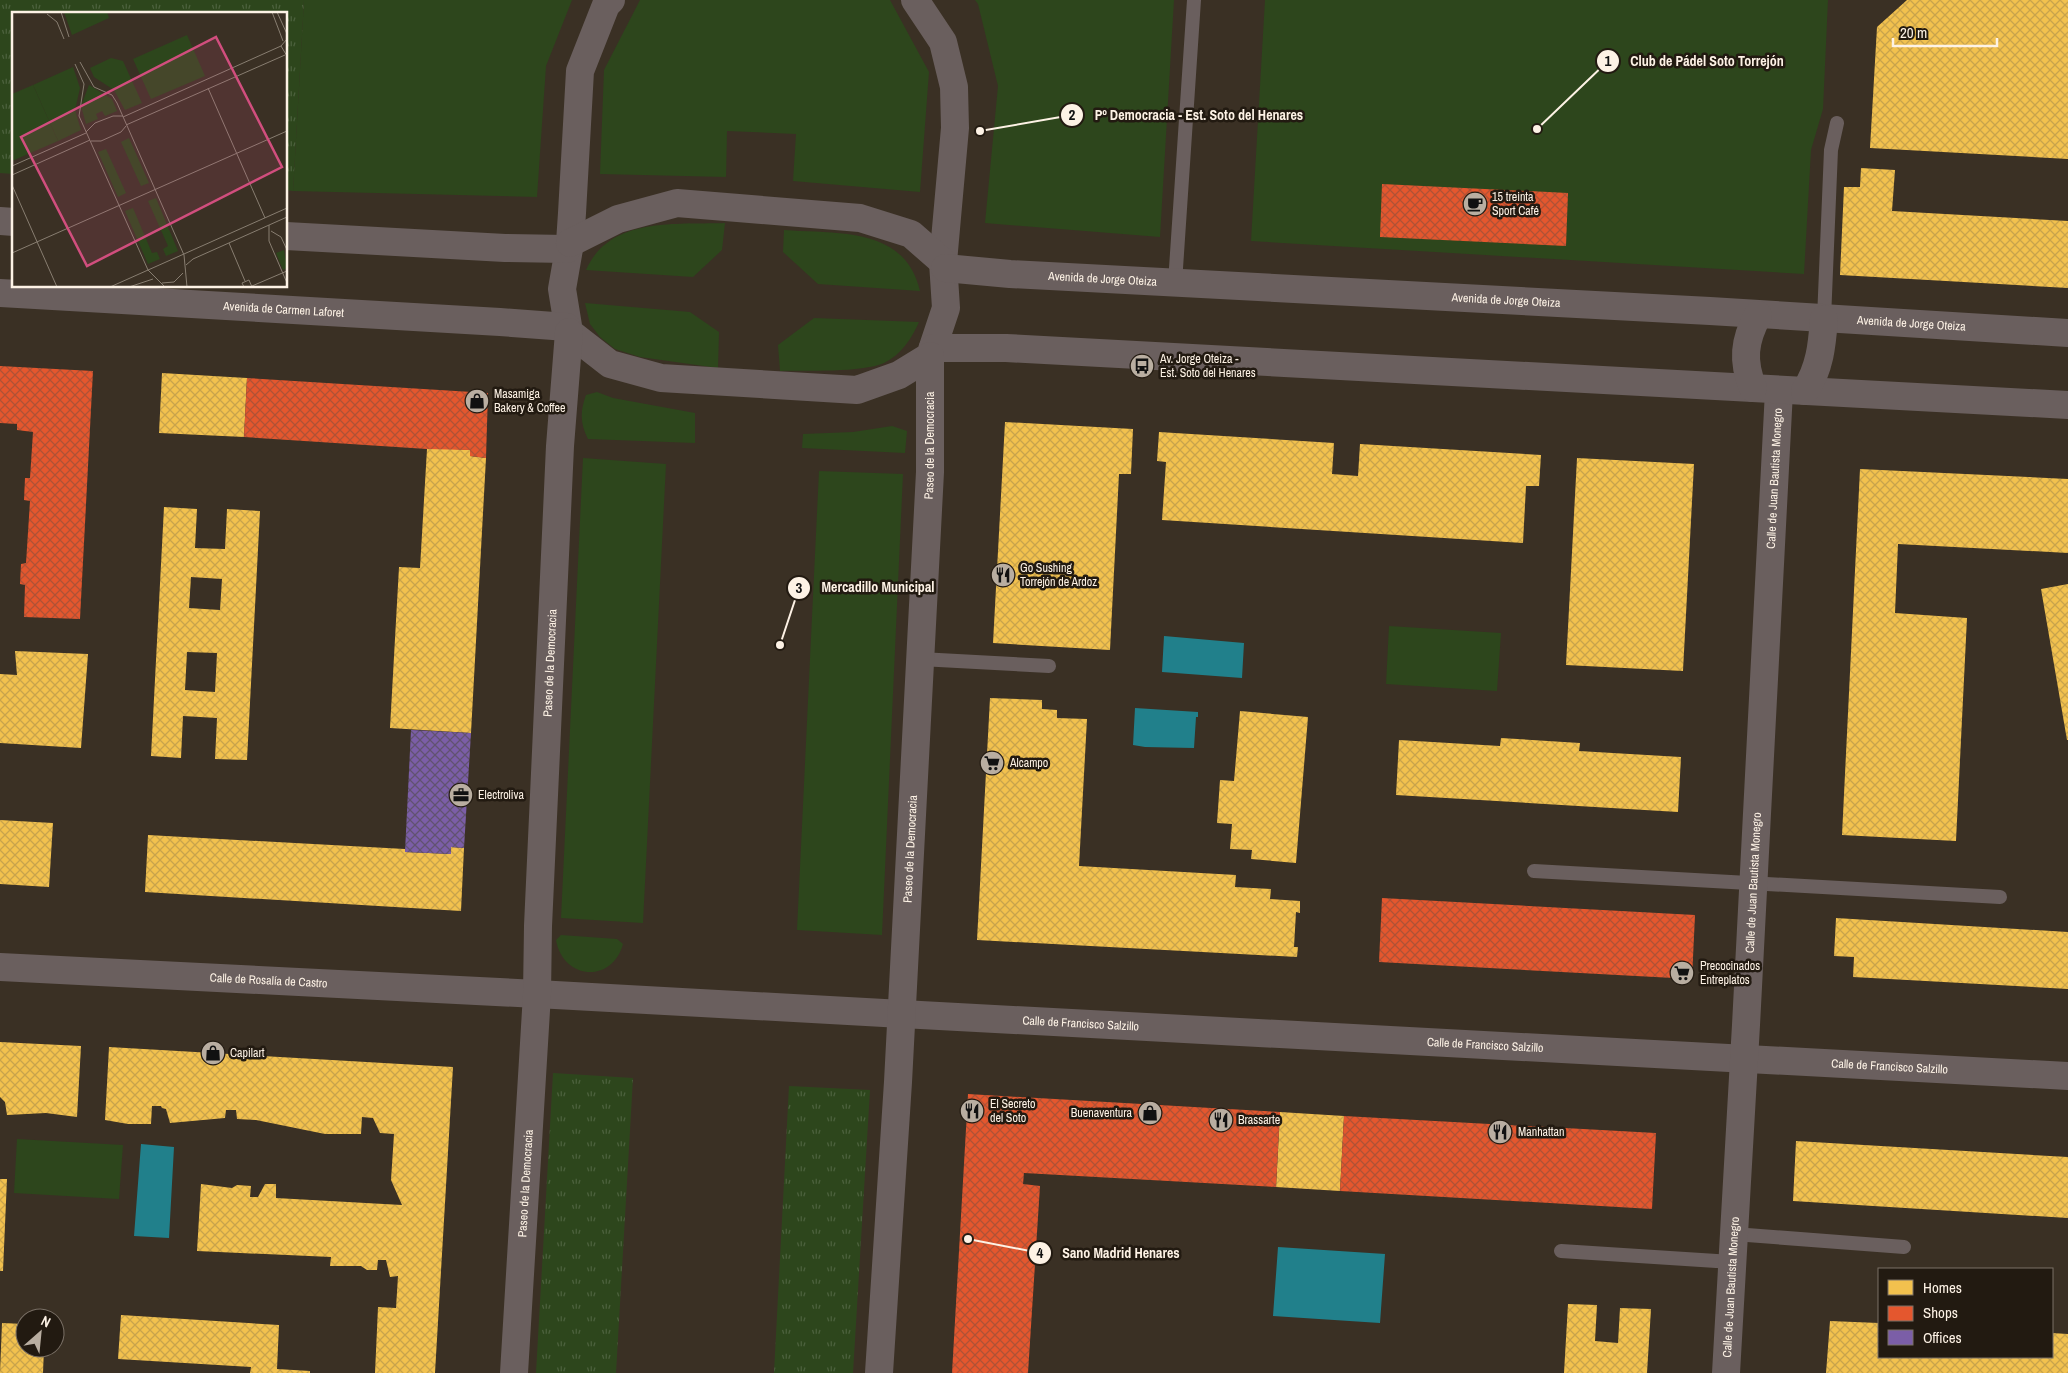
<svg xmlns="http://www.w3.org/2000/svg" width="2068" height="1373" viewBox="0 0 2068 1373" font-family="'Archivo Narrow',sans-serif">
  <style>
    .green { fill: #2d461c }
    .park { fill: url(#park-tufts) }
    .water { fill: #21808b }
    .homes { fill: url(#homes-cross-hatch); fill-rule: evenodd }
    .shops { fill: url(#shops-cross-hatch) }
    .offices { fill: url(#offices-cross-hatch) }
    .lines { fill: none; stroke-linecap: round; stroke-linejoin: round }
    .service { stroke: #6a5f5e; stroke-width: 14 }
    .minor { stroke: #6a5f5e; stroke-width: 28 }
    .tertiary { stroke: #6a5f5e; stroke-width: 28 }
    .labels { text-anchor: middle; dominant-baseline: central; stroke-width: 5; stroke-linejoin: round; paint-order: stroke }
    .poi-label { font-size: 12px; fill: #fdf2e5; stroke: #221a11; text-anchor: start }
    .street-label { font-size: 12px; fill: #fdf2e5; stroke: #221a11 }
    .inset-road { fill: none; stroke: #887e71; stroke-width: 1 }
    .view { fill: #d14e7e; fill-opacity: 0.15; stroke: #d14e7e; stroke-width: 2.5 }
    .inset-edge { fill: none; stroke: #fdf2e5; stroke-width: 2.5 }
    .leader { fill: none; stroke: #fdf2e5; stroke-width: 2 }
    .callout-dot { fill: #fdf2e5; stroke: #221a11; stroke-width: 2 }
    .mark-label { font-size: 15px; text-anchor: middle; font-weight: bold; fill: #111 }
    .callout-label { font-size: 14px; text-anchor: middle; font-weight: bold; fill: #fdf2e5; stroke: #221a11; stroke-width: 5; stroke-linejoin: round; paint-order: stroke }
  </style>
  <defs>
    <pattern id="park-tufts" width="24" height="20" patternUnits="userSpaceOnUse" patternTransform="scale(1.25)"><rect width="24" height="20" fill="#2d461c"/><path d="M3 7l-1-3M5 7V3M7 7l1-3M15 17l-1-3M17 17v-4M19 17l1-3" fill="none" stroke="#4c613d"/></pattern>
    <pattern id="homes-cross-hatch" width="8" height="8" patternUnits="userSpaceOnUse" patternTransform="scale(1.25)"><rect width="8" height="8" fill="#f2c14e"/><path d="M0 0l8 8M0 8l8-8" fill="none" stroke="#c8a34c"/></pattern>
    <pattern id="shops-cross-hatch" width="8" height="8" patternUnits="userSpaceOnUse" patternTransform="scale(1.25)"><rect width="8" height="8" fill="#e4572e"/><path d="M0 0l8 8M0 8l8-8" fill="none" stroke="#af5236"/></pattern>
    <pattern id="offices-cross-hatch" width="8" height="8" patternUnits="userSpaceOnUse" patternTransform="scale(1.25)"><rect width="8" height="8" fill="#7b5ea7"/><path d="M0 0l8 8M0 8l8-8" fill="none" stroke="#615271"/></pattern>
  </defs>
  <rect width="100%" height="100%" fill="#3a3024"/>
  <path class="green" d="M304,0H572L546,66L537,197L293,191Z
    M640,0H890L929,72L920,192L793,181L796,134L727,131L726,177L600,174L604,70Z
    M975,0H1174L1160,237L985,223L998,86L978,4Z
    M1265,0H1828L1823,109L1811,150L1804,274L1251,241Z
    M725,223L722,250L693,277L586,270C610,216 676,225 725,223Z
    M784,230C837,234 905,226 920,291L818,284L783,252Z
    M585,303L690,312L719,332L718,368L640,357L615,349L600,337L590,324Z
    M814,318L919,322C912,338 901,355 884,363C861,373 807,370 780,371L778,345Z
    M597,392L613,398L695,413V443L588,439C580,424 580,411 586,395Z
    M892,426L907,431L905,453L802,448L803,434L853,432Z
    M583,458L666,464L643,923L561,918Z
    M819,471L903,474L882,935L797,930Z
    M1389,626L1501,633L1497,691L1386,684Z
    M561,935L617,939L623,944C612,984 563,980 556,940Z
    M17,1139L123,1145L119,1199L14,1193Z"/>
  <path class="park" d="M0,0H304L293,191L286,190V14H14V174L0,173Z
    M553,1073L633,1078L616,1373H536Z
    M789,1086L870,1090L853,1373H774Z"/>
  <path class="water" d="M1164,636L1244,643L1242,678L1162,672Z
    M1135,708L1198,712V717H1196L1194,748L1145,747L1133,745Z
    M141,1144L174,1147L169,1238L134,1236Z
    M1278,1247L1385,1254L1380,1323L1273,1316Z"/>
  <path class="homes" d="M1907,0H2068V159L1870,148L1877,27Z
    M1861,168L1895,170L1892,211L2068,221V288L1840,275L1844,187H1860Z
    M162,373L247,378L244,437L159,433Z
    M1005,422L1133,429L1131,474H1119L1110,650L993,643Z
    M1159,432L1334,443L1332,474L1358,476L1360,444L1541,455L1539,486H1526L1523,543L1162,520L1166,462L1157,461Z
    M436,448L470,450V456L486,458L471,733L390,728L399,567L420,568L427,449Z
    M1577,458L1694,464L1683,671L1566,665Z
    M1860,469L2068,479V553L1898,544L1895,613L1967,618L1956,841L1842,835Z
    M164,507L197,509L195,548L225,549L227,509L260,511L247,760L215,759L217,718L183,716L181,758L151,756ZM191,577L222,579L220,610L189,608ZM187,652L217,653L215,692L185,690Z
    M2068,584V740H2067L2041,589Z
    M15,651L88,654L81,748L0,743V674L17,675Z
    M990,698L1042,700V709L1057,710V718L1087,719L1079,866L1236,875L1235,887L1271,889L1270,899L1300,901V913L1296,912L1294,947H1298L1297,957L977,940Z
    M1240,711L1308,717L1296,863L1251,859L1252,850L1230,849L1232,824L1217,823L1220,780L1234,781Z
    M1501,738L1580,743L1579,751L1681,757L1678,812L1396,795L1399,740L1500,746Z
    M0,820L53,823L49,887L0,884Z
    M148,835L405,849V852L451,854V847L464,848L461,911L145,892Z
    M1836,918L2068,932V989L1853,977L1854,957L1834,956Z
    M0,1042L81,1046L77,1117L46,1113L7,1115L5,1102L0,1097Z
    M109,1047L453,1067L435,1373H375L378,1307L396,1308L398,1276L390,1277L386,1260H378L377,1270H367L361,1266H330L331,1257L197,1251L201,1184L232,1188L237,1185L251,1186L250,1197H258L265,1184H276V1198L402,1205L391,1180L394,1134L380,1133L373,1118L362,1117L361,1134H325L256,1120L237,1119L236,1110H226L225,1118L170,1123L166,1109L162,1108L161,1106H152L151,1124H128L105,1120Z
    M1280,1112L1344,1116L1340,1191L1276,1187Z
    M1796,1141L2068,1157V1218L1793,1201Z
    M0,1179H7L3,1271H0Z
    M1568,1304L1597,1305L1595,1341L1618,1343L1620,1308L1651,1309L1647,1373H1564Z
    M121,1315L279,1325L277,1369L310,1371V1373H250L251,1367L118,1359Z
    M1830,1321L1879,1323V1357H2052V1333L2068,1334V1373H1826Z
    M2,1323L25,1324V1348H44L43,1373H0Z"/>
  <path class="shops" d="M1382,184L1568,193L1566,246L1380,237Z
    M0,366L93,371L80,619L24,617L25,585L20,584L21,564L26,563L30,501L24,500L25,478H30L33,432L17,430V424L0,423Z
    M247,378L488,393L486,458L470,456V450L427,449L244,437Z
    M1382,898L1695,915L1692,979L1379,962Z
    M968,1094L1280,1112L1276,1187L1024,1173L1023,1184L1040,1186L1028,1373H952Z
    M1344,1116L1656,1133L1652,1209L1340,1191Z"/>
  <path class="offices" d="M411,730L471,733L464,848L451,847V854L405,852Z"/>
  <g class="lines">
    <path class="service" d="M1175,283L1194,0
      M1824,319L1831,150L1837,123
      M920,659L1049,666
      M1534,871L2000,897
      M1734,1234L1904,1247
      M1561,1251L1732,1262"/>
    <g class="minor">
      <path id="s1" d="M0,967L537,994"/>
      <path id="s2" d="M902,1014L2068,1076"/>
      <path id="s3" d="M1726,1373L1746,1025L1779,391"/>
    </g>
    <g class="tertiary">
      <path d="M611,0L606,5L580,71L572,213L570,243L562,289L569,332L610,364L661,378L857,390L899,375L930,356L946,308L943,262L955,128L954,87L943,42L915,0"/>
      <path d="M0,221L14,222"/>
      <path d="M286,236L505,248L567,249"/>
      <path d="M570,243L618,219L677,203L860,218L911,234L943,262"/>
      <path id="s4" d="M945,268L1010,274L1710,311L2068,333"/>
      <path id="s5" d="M0,293L500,322L567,327"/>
      <path d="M933,348H1006L2068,405"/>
      <path d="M1753,388C1742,361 1744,341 1758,315"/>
      <path d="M1805,391C1820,368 1822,345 1824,319"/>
      <path d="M537,994L902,1014"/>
      <path id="s6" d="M514,1373L537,994L538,926L560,446L569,332"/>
      <path id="s7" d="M879,1373L898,1082L930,472V356"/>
    </g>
  </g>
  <defs>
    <g id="cafe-disc" transform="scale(1.25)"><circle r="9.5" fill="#b9aea1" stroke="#221a11"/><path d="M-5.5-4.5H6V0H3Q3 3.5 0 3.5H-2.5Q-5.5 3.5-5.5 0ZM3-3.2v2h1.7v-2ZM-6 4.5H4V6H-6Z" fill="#111"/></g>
    <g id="bus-disc" transform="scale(1.25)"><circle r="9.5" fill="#b9aea1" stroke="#221a11"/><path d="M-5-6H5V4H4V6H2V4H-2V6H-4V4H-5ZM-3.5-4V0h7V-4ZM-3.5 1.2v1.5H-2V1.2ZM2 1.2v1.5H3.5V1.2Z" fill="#111"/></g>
    <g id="shop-disc" transform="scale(1.25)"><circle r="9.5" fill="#b9aea1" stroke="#221a11"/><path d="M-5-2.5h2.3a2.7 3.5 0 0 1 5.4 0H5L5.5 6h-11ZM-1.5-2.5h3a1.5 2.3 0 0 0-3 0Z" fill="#111"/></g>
    <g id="restaurant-disc" transform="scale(1.25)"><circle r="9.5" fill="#b9aea1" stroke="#221a11"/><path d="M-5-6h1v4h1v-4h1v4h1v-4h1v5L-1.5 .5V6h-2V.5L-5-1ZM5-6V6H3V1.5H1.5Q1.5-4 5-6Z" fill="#111"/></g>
    <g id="supermarket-disc" transform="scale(1.25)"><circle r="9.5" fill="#b9aea1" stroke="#221a11"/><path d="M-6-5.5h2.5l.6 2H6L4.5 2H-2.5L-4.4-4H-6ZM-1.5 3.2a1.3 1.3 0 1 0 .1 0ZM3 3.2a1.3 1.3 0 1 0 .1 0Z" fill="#111"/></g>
    <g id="office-disc" transform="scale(1.25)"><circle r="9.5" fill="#b9aea1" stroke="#221a11"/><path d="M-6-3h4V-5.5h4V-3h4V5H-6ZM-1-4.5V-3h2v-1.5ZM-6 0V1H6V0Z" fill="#111"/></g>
  </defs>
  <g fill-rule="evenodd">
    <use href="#cafe-disc" x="1475" y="204"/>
    <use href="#bus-disc" x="1142" y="366"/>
    <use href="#shop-disc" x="477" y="401"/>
    <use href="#restaurant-disc" x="1003" y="575"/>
    <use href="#supermarket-disc" x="992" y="763"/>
    <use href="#office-disc" x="461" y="795"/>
    <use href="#supermarket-disc" x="1682" y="973"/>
    <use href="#shop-disc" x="213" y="1053"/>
    <use href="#restaurant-disc" x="972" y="1111"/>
    <use href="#shop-disc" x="1150" y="1113"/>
    <use href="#restaurant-disc" x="1221" y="1120"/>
    <use href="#restaurant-disc" x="1500" y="1132"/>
  </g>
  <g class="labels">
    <g class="poi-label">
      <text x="1492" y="197">15 treinta<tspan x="1492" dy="14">Sport Café</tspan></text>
      <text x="1160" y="359">Av. Jorge Oteiza -<tspan x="1160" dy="14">Est. Soto del Henares</tspan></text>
      <text x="494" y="394">Masamiga<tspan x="494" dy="14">Bakery &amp; Coffee</tspan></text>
      <text x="1020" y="568">Go Sushing<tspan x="1020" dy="14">Torrejón de Ardoz</tspan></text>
      <text x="1010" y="763">Alcampo</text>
      <text x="478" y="795">Electroliva</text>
      <text x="1700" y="966">Precocinados<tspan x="1700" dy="14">Entreplatos</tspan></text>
      <text x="230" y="1053">Capilart</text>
      <text x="990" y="1104">El Secreto<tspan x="990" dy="14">del Soto</tspan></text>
      <text x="1132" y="1113" text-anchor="end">Buenaventura</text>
      <text x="1238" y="1120">Brassarte</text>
      <text x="1518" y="1132">Manhattan</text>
    </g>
    <g class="street-label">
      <text stroke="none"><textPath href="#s4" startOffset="158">Avenida de Jorge Oteiza</textPath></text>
      <text stroke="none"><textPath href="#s4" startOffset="562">Avenida de Jorge Oteiza</textPath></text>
      <text stroke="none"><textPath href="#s5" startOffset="284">Avenida de Carmen Laforet</textPath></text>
      <text stroke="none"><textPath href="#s4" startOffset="968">Avenida de Jorge Oteiza</textPath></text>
      <text stroke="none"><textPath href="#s7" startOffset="929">Paseo de la Democracia</textPath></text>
      <text stroke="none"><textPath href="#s3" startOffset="896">Calle de Juan Bautista Monegro</textPath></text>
      <text stroke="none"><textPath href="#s6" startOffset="711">Paseo de la Democracia</textPath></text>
      <text stroke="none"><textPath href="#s7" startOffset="525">Paseo de la Democracia</textPath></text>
      <text stroke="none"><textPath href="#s3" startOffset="491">Calle de Juan Bautista Monegro</textPath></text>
      <text stroke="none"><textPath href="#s1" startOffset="269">Calle de Rosalía de Castro</textPath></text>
      <text stroke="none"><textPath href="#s2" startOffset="179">Calle de Francisco Salzillo</textPath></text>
      <text stroke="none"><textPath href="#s2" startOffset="584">Calle de Francisco Salzillo</textPath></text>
      <text stroke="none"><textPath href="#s2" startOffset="989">Calle de Francisco Salzillo</textPath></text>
      <text stroke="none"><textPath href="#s6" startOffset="190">Paseo de la Democracia</textPath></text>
      <text stroke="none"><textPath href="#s3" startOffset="86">Calle de Juan Bautista Monegro</textPath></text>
    </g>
  </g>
  <g transform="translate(12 12)">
    <rect width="275" height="275" fill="#3a3024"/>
    <path d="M52,0H95L97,6L60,23ZM175,23L193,64L139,87L121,47ZM99,46L111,49L130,91L113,98L102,78L82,65L78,56ZM61,55L68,76L63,98L69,118L46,129L21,73ZM77,73L100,87L105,99L93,104L90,99L84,102L86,107L74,112L69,94ZM117,126L137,171L129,174L109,130ZM94,137L114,181L106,185L86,140Z" fill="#2d461c"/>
    <path d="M21,73L46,129L0,149V82ZM144,186L166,239L154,244L151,237L156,234L136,189ZM121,196L140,241L145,240L148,247L136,252L113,199ZM272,238L275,256L271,258L264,241Z" fill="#2d461c"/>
    <path class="inset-road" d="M22,0H43M49,0L57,25M260,0L271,29M265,0L275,22M35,2L45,10L52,27M275,27L269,34L275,44M68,50L82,75L100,83L105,91L172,243L175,275M63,52L72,72L67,104L136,258L153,275M196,76L253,206M111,105L269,34M114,113L273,43M74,120L83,111L101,104H111M79,129H89L109,120L114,114M0,154L74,121M0,163L78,128M0,173L45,275M257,213V229L275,271M259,219L269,225L275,238M217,231L233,269M0,241L275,119M174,253L181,247L275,205M150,271L162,270L171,261M240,274L275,259M98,275L275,196M117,275L141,267M232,275L230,271L237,268L240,275"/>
    <path class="view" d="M204,25L270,155L75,254L9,125Z"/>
    <rect width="275" height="275" class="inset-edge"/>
  </g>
  <path class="leader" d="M1537 129L1608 61M980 131L1072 115M780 645L799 588M968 1239L1040 1253"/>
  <g class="callout-dot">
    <circle cx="1537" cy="129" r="5"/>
    <circle cx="980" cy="131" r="5"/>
    <circle cx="780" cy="645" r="5"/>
    <circle cx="968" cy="1239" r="5"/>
    <circle cx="1608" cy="61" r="12"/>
    <circle cx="1072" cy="115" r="12"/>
    <circle cx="799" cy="588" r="12"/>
    <circle cx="1040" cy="1253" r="12"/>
  </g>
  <g class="mark-label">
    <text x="1608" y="66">1</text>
    <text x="1072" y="120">2</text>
    <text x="799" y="593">3</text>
    <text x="1040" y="1258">4</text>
  </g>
  <g class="callout-label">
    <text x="1707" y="66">Club de Pádel Soto Torrejón</text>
    <text x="1199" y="120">Pº Democracia - Est. Soto del Henares</text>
    <text x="878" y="592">Mercadillo Municipal</text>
    <text x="1121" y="1258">Sano Madrid Henares</text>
  </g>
  <rect x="1878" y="1268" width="175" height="90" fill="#221a11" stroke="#7a7066"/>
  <rect x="1888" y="1280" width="25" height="15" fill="#f2c14e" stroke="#7a7066"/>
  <text x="1923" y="1293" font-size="15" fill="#fdf2e5">Homes</text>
  <rect x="1888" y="1306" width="25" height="15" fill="#e4572e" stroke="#7a7066"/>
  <text x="1923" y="1318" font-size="15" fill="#fdf2e5">Shops</text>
  <rect x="1888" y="1330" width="25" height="15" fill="#7b5ea7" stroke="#7a7066"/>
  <text x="1923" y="1343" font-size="15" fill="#fdf2e5">Offices</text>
  <g transform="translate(40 1333) rotate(27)"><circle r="24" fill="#221a11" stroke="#7a7066"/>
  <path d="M0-4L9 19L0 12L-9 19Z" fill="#b9aea1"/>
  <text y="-8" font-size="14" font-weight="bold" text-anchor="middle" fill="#fdf2e5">N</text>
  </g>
  <path d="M1893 38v8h104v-8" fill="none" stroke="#fdf2e5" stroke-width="2.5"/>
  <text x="1900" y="38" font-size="15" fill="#fdf2e5" stroke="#221a11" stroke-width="4" paint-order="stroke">20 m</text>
</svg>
